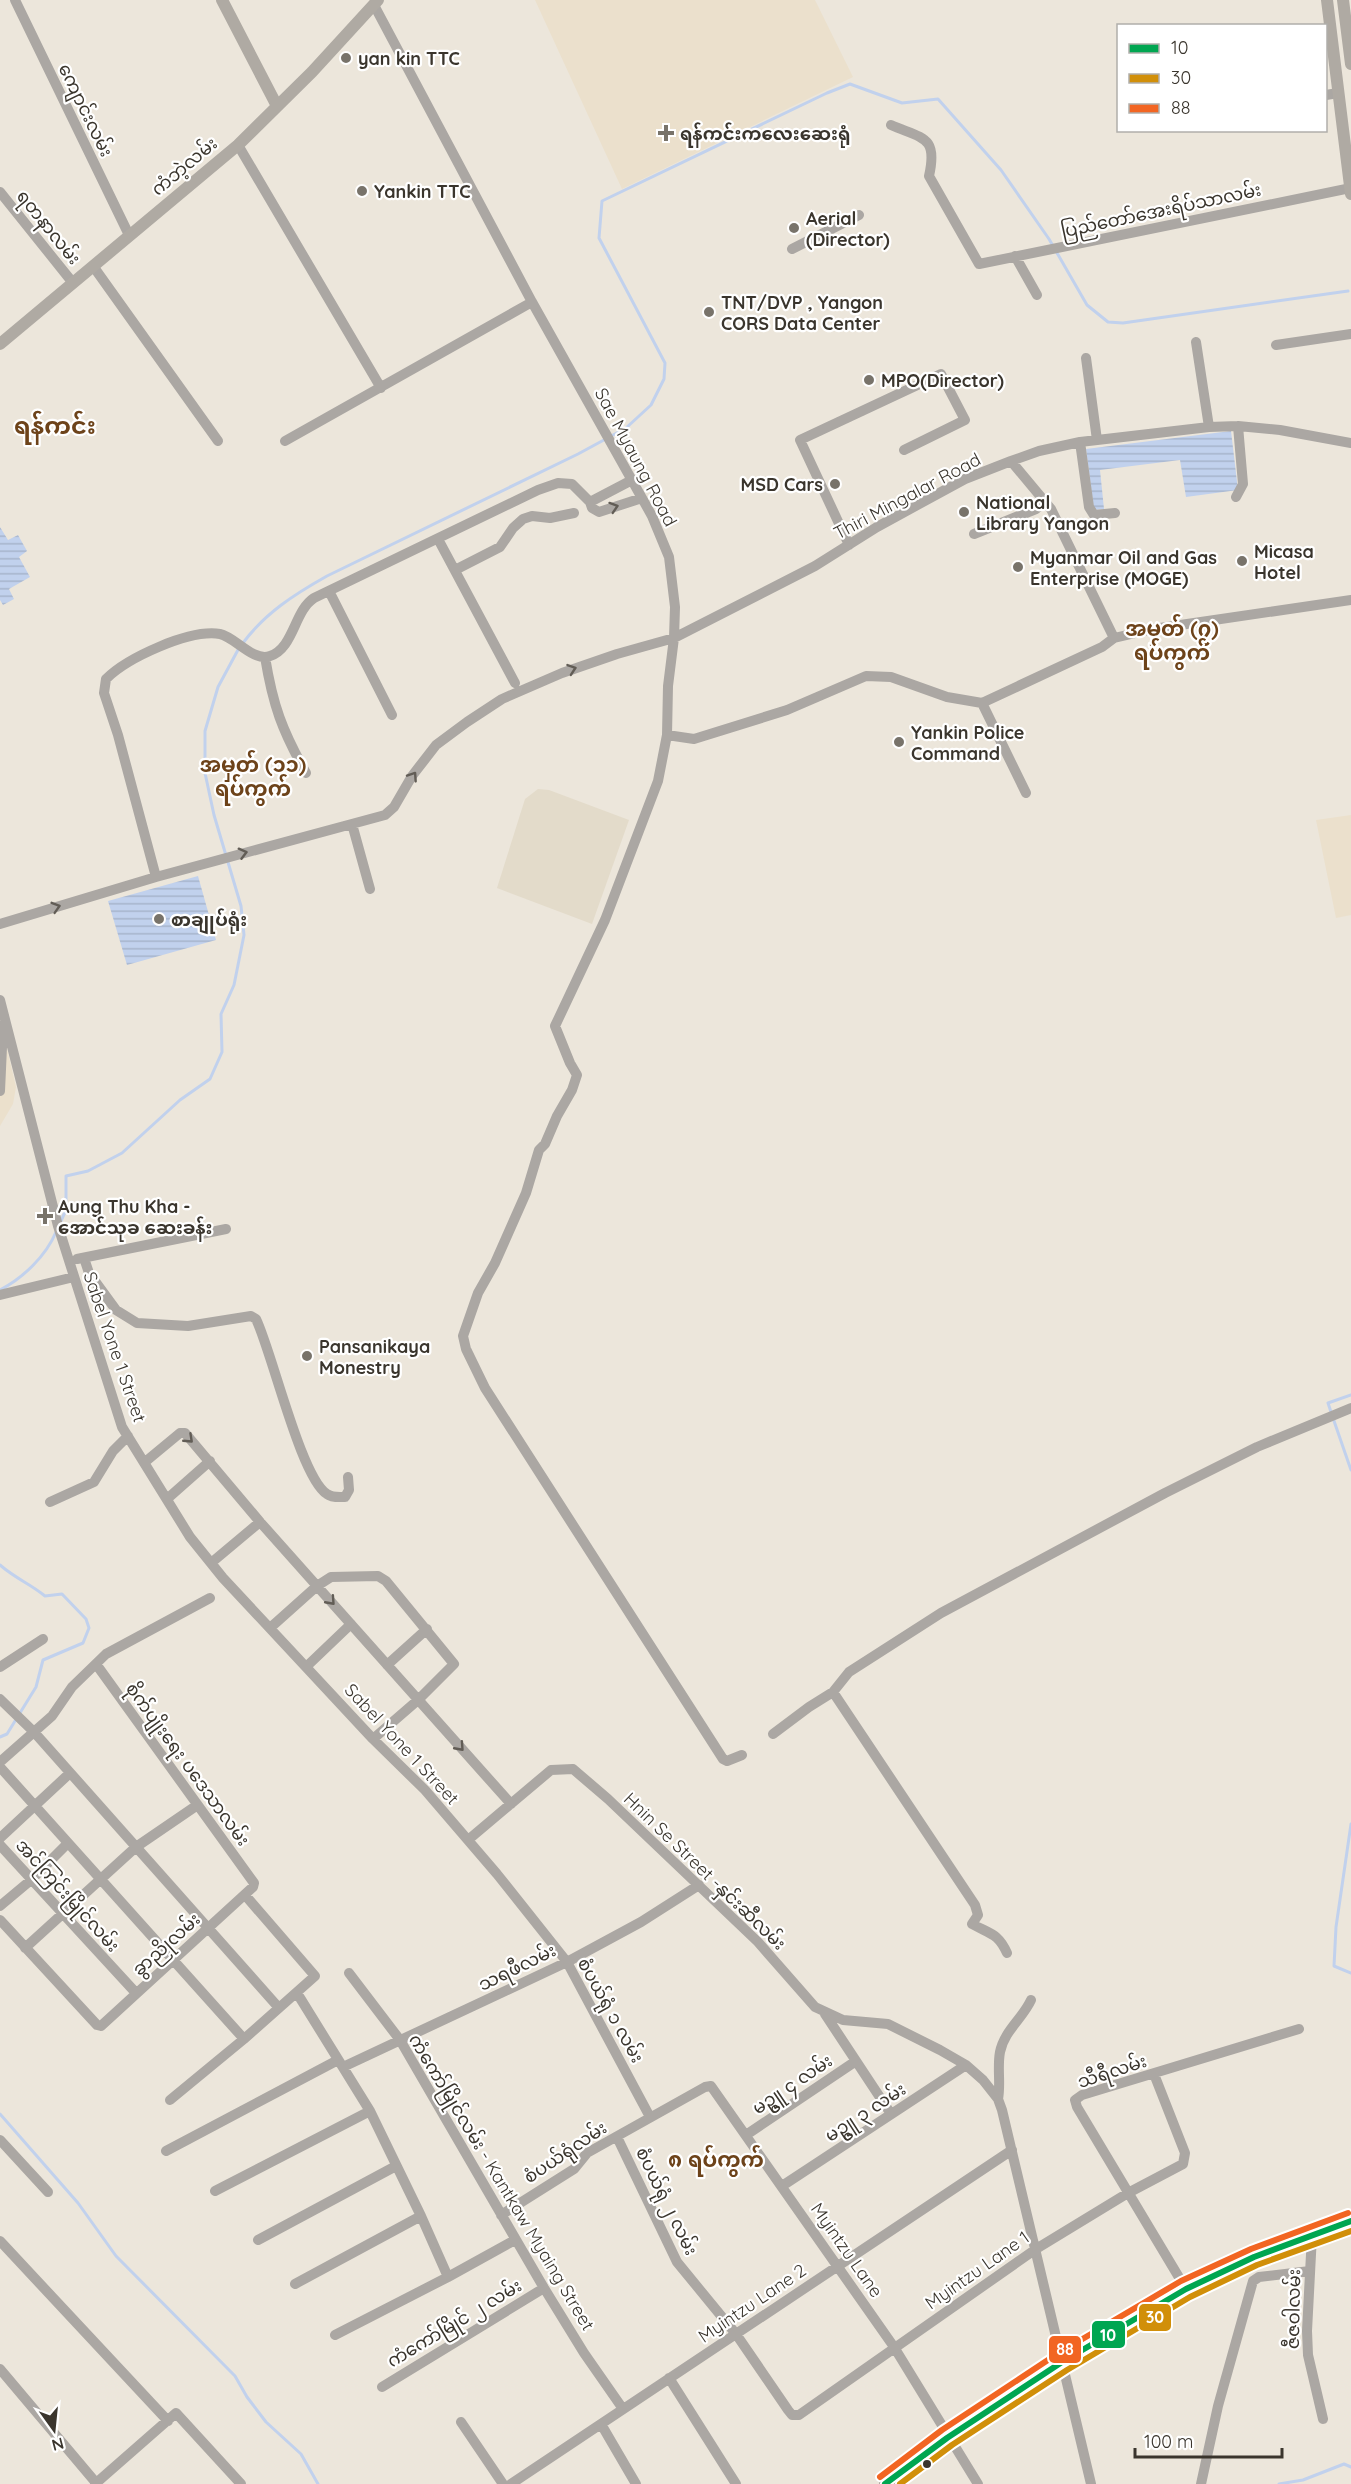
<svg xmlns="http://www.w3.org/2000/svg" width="1351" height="2484" viewBox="0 0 1351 2484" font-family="Quicksand,'Noto Sans Myanmar',sans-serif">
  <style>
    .built { fill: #ebe0cc }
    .education { fill: #e3dbca }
    .water { fill: url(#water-rules) }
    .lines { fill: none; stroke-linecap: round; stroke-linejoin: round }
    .stream { stroke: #c1d1ed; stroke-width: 3 }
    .minor { stroke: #aba7a3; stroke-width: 10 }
    .major { stroke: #afaaa3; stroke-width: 12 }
    .bus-1-casing { stroke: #fff; stroke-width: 10 }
    .bus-2-casing { stroke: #fff; stroke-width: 10 }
    .bus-3-casing { stroke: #fff; stroke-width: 10 }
    .bus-1 { stroke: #00a651; stroke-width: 6 }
    .bus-2 { stroke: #d18f09; stroke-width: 6 }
    .bus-3 { stroke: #f26522; stroke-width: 6 }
    .oneway { stroke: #625d56 }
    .poi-dot { fill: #78736a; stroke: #fff; stroke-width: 2 }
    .bus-dot { fill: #3a352d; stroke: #fff; stroke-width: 2 }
    .labels { text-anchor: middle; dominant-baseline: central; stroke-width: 4.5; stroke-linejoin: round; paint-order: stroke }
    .poi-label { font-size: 18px; font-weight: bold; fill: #3a352d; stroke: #fff; text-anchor: start }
    .street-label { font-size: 18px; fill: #3a352d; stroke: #fff }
    .quarter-label { font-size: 21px; font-weight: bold; fill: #6d431a; stroke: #fff }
    .district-label { font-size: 24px; font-weight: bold; fill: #6d431a; stroke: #fff }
    .line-badge { stroke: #fff; stroke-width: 2 }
    .badge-label { font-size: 16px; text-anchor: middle; font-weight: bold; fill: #fff }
  </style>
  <defs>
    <pattern id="water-rules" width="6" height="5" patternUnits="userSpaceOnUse" patternTransform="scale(1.5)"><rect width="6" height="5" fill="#c1d1ed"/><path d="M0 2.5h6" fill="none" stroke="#a7b4cc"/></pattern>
  </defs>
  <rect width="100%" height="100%" fill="#ece6db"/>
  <path class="built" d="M535,0H815L853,77L622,189Z
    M1351,815V915L1336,918L1316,820Z
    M0,1019L16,1087L13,1104L0,1126Z"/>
  <path class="education" d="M538,789L549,790L629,820L592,924L497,888L525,799Z"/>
  <path class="water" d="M1231,431L1238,490L1186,497L1180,460L1100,470L1104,509L1094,510L1086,449Z
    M0,527L8,540L18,535L27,551L19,557L30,577L9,589L14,599L3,605L0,600Z
    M198,876L216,940L127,965L108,901Z"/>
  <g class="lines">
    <path class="stream" d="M243,643C265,613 295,594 327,576L578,454L626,428L651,405L664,379L665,363L599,238L602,201L827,93L850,84L902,103L938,99L1001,170L1049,239L1087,305L1108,322L1123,323L1348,291
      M60,1223L66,1210V1176L88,1171L122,1153L180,1100L210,1079L222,1052L221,1014L234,985L244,935L241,906L214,815L205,773V731L218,687L239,648
      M0,1290C23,1278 46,1256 56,1232
      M1331,1412L1328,1403L1351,1395
      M1333,1418L1351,1470
      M0,1565C16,1579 29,1583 45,1596L62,1594L86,1619L89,1628L83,1643L43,1660L36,1687L7,1734L0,1737
      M1351,1824L1336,1927L1334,1966L1351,1973
      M0,2114L78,2203L116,2256L235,2376L247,2397L266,2422L301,2454L318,2484
      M1279,2484L1303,2480L1344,2464L1351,2467"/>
    <path class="minor" d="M15,0L129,235
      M374,5L532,302L652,516L669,557L675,607L674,638L668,686L667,735L658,781L605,920L555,1026L570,1063L577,1075L572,1090L557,1116L545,1144L539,1150L526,1193L495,1263L478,1293L463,1336L466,1349L485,1388L723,1759L727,1761L742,1755
      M1326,95L1338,93
      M891,125C923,139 938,136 929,176L979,264L1351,188
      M238,145L381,388
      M0,192L73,283
      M792,249L859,215
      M1015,256L1037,295
      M93,266L218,441
      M1196,342L1209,427
      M1276,345L1351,334
      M1086,358L1097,440
      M285,441L532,302
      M1080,442L1089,507L1094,515L1115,513
      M1011,461L1051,509L1114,638
      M1236,497L1243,484L1238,426
      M590,502L632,480
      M974,534L1036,509L1045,501
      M438,539L515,683
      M849,545L800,440L941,374L965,420L904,450
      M455,570L500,547L513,528L523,519L532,516L550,518L574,513
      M329,591L392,715
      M265,657C273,706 282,730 306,773
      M982,703L1102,647L1114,638L1153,629L1351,600
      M667,735L694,739L787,710L866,676L891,677L947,697L982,703L1026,793
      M352,824L370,889
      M156,877L118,735L104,693L106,679C127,658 189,629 220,634C235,637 253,662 270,656C294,648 294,611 314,598L538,490L558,483L572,484L590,502L592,508L599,512L642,498
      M0,924L156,877L385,815L394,807L412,776L436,745L467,722L502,699L562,673L617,654L674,638L815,566L877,527L965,479L1011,461L1039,451L1080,442L1209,427L1238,426L1280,430L1351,443
      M0,1000L58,1226L122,1427L190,1537L223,1578L373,1739L425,1790L497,1874L567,1962L650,2117
      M0,1091L3,1025
      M84,1258L89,1273L116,1310L137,1323L188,1326L251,1316L256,1319C272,1352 301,1478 327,1494C332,1498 339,1497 345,1497L349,1490L348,1477
      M77,1259L226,1229
      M0,1295L74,1277
      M145,1462L180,1433H185L260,1522L511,1804
      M167,1499L210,1461
      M50,1502L94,1482L113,1451L128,1436
      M211,1563L260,1522
      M270,1628L317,1586L331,1577L378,1576L386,1581L454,1664L418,1700L373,1739
      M387,1665L427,1629
      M0,1667L43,1639
      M306,1667L351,1624
      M833,1692L975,1905L978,1915L972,1924C990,1934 998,1933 1007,1953
      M0,1699L34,1732L279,2008
      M773,1734L809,1707L833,1692L849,1672L941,1613L1165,1493L1257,1447L1351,1408
      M0,1762L52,1716L72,1687L106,1654L210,1598
      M0,1767L244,2039
      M0,1838L70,1773
      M468,1840L551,1770L573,1769L608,1799L758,1942L815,2007L843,2020L888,2024L940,2050L966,2065L983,2080L998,2099L1002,2110L1091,2484
      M0,1845L136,1993
      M0,1906L31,1880L68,1843
      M0,1920L97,2025L101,2026L253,1887L254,1883L96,1664
      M25,1948L136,1847L196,1806
      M349,1973L400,2040L544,2288L584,2353L623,2409
      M297,1993L370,2111L421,2216L448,2277
      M825,2014L891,2114
      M343,2067L567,1962L641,1922L699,1885
      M998,2099C1001,2084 997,2068 1000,2052C1004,2031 1023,2018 1031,2000
      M170,2100L244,2039L315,1976L245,1895
      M746,2135L856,2061
      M617,2137L677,2262L736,2334L788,2410L792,2415H799L1036,2249L1128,2193L1183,2164L1185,2153L1154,2074
      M0,2140L48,2192
      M166,2151L338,2060
      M782,2186L966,2065
      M215,2191L370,2111
      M501,2215L574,2169L587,2153L705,2087L711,2086L894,2347L978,2484
      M1312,2235L1307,2331L1308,2355L1323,2419
      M258,2240L396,2166
      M0,2241L168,2421
      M295,2284L421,2216
      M1186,2289L1077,2107L1075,2100L1082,2095L1299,2029
      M335,2335L448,2277L515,2240
      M0,2369L97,2484
      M669,2378L736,2484
      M382,2387L544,2288
      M461,2422L503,2484
      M601,2424L636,2484
      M95,2484L176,2413L241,2484
      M511,2484L1012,2150
      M1201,2484L1218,2406L1253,2281L1259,2277L1310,2271"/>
    <path class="major" d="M222,0L277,106
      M1327,0L1351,194
      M1343,0L1351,64
      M0,344L238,145L312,72L378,0
      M885,2484L947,2438L1062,2362L1186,2289L1254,2257L1351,2221"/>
    <g class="bus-1-casing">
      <path id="bus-1" d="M885,2484L947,2438L1062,2362L1186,2289L1254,2257L1351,2221"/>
    </g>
    <g class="bus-2-casing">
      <path id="bus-2" d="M900,2484L952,2445L1067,2370L1190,2297L1257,2265L1351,2231"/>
    </g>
    <g class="bus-3-casing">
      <path id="bus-3" d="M880,2477L942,2430L1057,2354L1181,2281L1251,2249L1348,2213"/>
    </g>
    <use href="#bus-1" class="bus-1"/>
    <use href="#bus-2" class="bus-2"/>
    <use href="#bus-3" class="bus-3"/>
  </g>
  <defs><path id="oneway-chevron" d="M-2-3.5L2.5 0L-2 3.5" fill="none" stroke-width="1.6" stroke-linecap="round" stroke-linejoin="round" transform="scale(1.5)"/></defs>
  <g class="oneway">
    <use href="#oneway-chevron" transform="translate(614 507) rotate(-18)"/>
    <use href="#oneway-chevron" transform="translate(572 669) rotate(-19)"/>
    <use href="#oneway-chevron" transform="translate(413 776) rotate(-56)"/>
    <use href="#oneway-chevron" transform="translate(243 853) rotate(-15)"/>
    <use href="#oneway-chevron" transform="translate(56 907) rotate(-17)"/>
    <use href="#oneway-chevron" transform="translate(189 1439) rotate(43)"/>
    <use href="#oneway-chevron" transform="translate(331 1601) rotate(48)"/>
    <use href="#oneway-chevron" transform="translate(460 1747) rotate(48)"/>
  </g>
  <g class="poi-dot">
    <circle cx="346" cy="58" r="6"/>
    <path d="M663 124h6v6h6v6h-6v6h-6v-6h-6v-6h6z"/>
    <circle cx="362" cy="191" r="6"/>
    <circle cx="794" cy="228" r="6"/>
    <circle cx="709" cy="312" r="6"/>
    <circle cx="869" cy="380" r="6"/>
    <circle cx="835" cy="484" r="6"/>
    <circle cx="964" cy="512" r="6"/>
    <circle cx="1242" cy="561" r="6"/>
    <circle cx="1018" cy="567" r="6"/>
    <circle cx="899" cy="742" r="6"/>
    <circle cx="159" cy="919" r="6"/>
    <path d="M42 1207h6v6h6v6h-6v6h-6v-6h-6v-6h6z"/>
    <circle cx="307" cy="1356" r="6"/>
  </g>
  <circle class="bus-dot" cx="927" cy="2464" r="5"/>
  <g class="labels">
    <g class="poi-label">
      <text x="358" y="58">yan kin TTC</text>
      <text x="680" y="133">ရန်ကင်းကလေးဆေးရုံ</text>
      <text x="374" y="191">Yankin TTC</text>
      <text x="806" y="218">Aerial<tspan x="806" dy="21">(Director)</tspan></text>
      <text x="721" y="302">TNT/DVP , Yangon<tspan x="721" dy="21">CORS Data Center</tspan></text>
      <text x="881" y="380">MPO(Director)</text>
      <text x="823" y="484" text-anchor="end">MSD Cars</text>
      <text x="976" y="502">National<tspan x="976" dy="21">Library Yangon</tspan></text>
      <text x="1254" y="551">Micasa<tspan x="1254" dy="21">Hotel</tspan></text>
      <text x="1030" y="557">Myanmar Oil and Gas<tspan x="1030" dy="21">Enterprise (MOGE)</tspan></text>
      <text x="911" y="732">Yankin Police<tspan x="911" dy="21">Command</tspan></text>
      <text x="171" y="919">စာချုပ်ရုံး</text>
      <text x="58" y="1206">Aung Thu Kha -<tspan x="58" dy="21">အောင်သုခ ဆေးခန်း</tspan></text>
      <text x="319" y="1346">Pansanikaya<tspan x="319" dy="21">Monestry</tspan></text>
    </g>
    <g class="street-label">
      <text transform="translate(86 110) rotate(64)">ကျောင်းလမ်း</text>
      <text transform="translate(184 166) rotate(-40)">ကံဘဲ့လမ်း</text>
      <text transform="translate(1161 210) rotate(-12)">ပြည်တော်အေးရိပ်သာလမ်း</text>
      <text transform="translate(49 227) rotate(51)">ရတနာလမ်း</text>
      <text transform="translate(636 457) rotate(62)">Sae Myaung Road</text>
      <text transform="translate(907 496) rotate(-28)">Thiri Mingalar Road</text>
      <text transform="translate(115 1347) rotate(71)">Sabel Yone 1 Street</text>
      <text transform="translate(402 1744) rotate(47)">Sabel Yone 1 Street</text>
      <text transform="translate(188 1764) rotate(54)">စိုက်ပျိုးရေး ပဒေသာလမ်း</text>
      <text transform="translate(705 1871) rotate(44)">Hnin Se Street -နှင်းဆီလမ်း</text>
      <text transform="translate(68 1895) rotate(48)">အင်ကြင်းမြိုင်လမ်း</text>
      <text transform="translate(166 1944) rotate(-42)">ခွာညိုလမ်း</text>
      <text transform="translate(517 1967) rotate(-26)">သရဖီလမ်း</text>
      <text transform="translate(611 2010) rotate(61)">စံပယ်ရုံ ၁ လမ်း</text>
      <text transform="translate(1112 2071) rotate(-18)">သီရီလမ်း</text>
      <text transform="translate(792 2084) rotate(-34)">မဥ္ဇူ ၄ လမ်း</text>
      <text transform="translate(865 2112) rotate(-33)">မဥ္ဇူ ၃ လမ်း</text>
      <text transform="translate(565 2152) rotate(-34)">စံပယ်ရုံလမ်း</text>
      <text transform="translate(502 2182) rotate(59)">ကံကော်မြိုင်လမ်း - Kantkaw Myaing Street</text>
      <text transform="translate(667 2201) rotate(64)">စံပယ်ရုံ ၂ လမ်း</text>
      <text transform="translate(847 2250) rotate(55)">Myintzu Lane</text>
      <text transform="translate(977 2270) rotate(-35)">Myintzu Lane 1</text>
      <text transform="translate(752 2303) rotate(-34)">Myintzu Lane 2</text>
      <text transform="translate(1293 2309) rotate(-89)">ဇီဇဝါလမ်း</text>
      <text transform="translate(454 2323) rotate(-31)">ကံကော်မြိုင် ၂ လမ်း</text>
    </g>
    <g class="quarter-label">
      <text x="1172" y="628">အမှတ် (၇)<tspan x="1172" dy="24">ရပ်ကွက်</tspan></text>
      <text x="253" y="764">အမှတ် (၁၁)<tspan x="253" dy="24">ရပ်ကွက်</tspan></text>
      <text x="716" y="2159">၈ ရပ်ကွက်</text>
    </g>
    <g class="district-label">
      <text x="55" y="425">ရန်ကင်း</text>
    </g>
  </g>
  <g class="line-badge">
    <rect x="1138" y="2303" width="34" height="29" rx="6" fill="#d18f09"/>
    <rect x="1091" y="2320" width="35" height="29" rx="6" fill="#00a651"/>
    <rect x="1048" y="2335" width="34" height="29" rx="6" fill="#f26522"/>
  </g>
  <g class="badge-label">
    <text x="1155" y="2323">30</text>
    <text x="1108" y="2341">10</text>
    <text x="1065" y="2355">88</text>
  </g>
  <rect x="1117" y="24" width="210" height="108" fill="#ffffff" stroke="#b0aeab" stroke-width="1.5"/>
  <rect x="1129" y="44" width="30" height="9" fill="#00a651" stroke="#b0aeab" stroke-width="1.5"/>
  <text x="1171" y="54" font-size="18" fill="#3a352d">10</text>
  <rect x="1129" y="74" width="30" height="9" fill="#d18f09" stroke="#b0aeab" stroke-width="1.5"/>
  <text x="1171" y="84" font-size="18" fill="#3a352d">30</text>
  <rect x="1129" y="104" width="30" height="9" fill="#f26522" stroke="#b0aeab" stroke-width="1.5"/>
  <text x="1171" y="114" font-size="18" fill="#3a352d">88</text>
  <g transform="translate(54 2430) rotate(165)" stroke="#ffffff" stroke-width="4.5" paint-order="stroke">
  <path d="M0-4.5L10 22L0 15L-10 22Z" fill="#3a352d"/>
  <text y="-9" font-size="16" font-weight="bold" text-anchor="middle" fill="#3a352d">N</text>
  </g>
  <path d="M1135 2448v9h147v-9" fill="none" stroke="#3a352d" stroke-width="3"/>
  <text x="1144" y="2448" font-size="18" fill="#3a352d" stroke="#ffffff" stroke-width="4.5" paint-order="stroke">100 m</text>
</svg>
